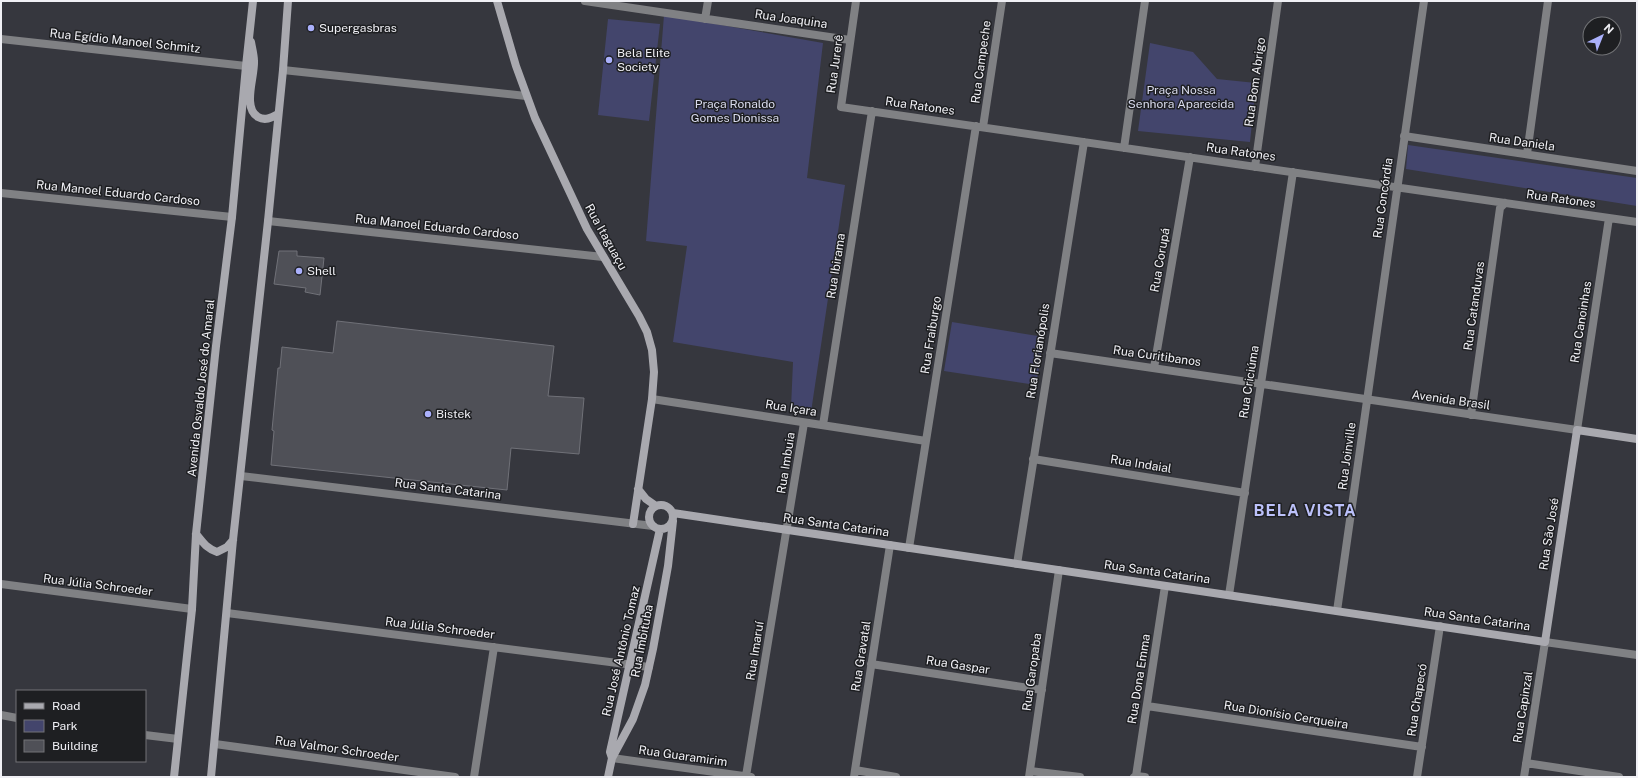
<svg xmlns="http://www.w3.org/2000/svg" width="1638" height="778" viewBox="0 0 1638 778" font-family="'Public Sans',sans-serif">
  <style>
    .green { fill: #43456c }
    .building { fill: #4f5057; stroke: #707178 }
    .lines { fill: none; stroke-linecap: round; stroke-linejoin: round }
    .street { stroke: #808184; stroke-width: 8 }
    .secondary { stroke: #a9a9af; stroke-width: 8 }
    .poi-dot { fill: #aab0fb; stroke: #1e1f22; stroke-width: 1.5 }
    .labels { text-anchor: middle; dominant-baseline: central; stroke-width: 3; stroke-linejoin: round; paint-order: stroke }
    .street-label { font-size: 12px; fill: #f0f0f5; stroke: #1e1f22 }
    .poi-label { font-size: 12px; fill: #f0f0f5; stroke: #1e1f22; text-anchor: start }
    .park-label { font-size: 12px; fill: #dadcef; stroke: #1e1f22 }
    .district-label { font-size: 16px; font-weight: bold; letter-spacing: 1px; fill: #bcc1fa; stroke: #1e1f22 }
  </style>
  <rect width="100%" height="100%" fill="#36373e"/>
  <path class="green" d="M664,15L823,43L807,178L845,185L811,412L791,408L793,362L673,342L687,246L646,241Z
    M608,19L660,24L649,121L598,115Z
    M1150,43L1193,52L1217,79L1256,83L1250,142L1138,131Z
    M1408,145L1637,178V206L1406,169Z
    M952,322L1044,337L1036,385L944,371Z"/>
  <path class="building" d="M279,251H297V256L324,258L320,295L305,292L306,288L274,284Z
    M337,321L554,346L548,396L584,398L579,454L511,448L507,490L271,465L274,431L272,430L278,368H280L282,347L333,353Z"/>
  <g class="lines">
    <path class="street" d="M585,1L850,40
      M856,1L841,107L1637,222
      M705,19L708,1
      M1,39L246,66
      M283,70L526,96
      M983,127L1002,1
      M1404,136L1637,171
      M1124,148L1145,1
      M1527,154L1548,1
      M1255,167L1278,1
      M1,193L232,217
      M268,221L603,257
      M1050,353L1577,430L1609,218
      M1154,368L1190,157
      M652,399L926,441
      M1471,415L1500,208L1505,203
      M823,425L872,111
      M1033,459L1245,493
      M241,476L653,526
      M909,548L976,126
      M1017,564L1084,142
      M1,584L192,609
      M1229,595L1293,172
      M1337,611L1424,1
      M227,613L649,667
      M871,664L1042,690
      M1147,706L1422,747
      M1,715L17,718
      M145,735L178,739
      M215,744L455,777
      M612,758L751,777
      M1526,763L1619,777
      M855,770L890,545
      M1030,771L1080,777
      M746,776L804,423
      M1136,776L1165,586
      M474,777L494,647
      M854,777L855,770L896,777
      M1029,777L1059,570
      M1134,777L1136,776L1145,777
      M1417,777L1440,626
      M1524,777L1545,642L1637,655"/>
    <path class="secondary" d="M497,1L516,66L535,118L587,229L639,316L647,332L652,350L654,372L652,399L633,524
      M251,42C252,48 254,55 254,61C255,76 242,108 258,117C265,121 271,118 278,114
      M638,489L646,499L656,506
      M649 517a12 12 0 1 1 24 0a12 12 0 1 1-24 0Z
      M673,513L1545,642L1577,430L1637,439
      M196,534C203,542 207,549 217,552L227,547L233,540
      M612,758L633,719L645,685L653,649L668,566L673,521
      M174,777L192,609L196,534L216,346L232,217L246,66L253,1
      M211,777L233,540L268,221L283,70L288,1
      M608,777L612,758L610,752L660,529"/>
  </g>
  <g class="poi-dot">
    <circle cx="311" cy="28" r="4"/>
    <circle cx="609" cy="60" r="4"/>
    <circle cx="299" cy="271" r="4"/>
    <circle cx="428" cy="414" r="4"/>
  </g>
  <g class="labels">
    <g class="street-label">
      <text transform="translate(791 19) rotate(8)">Rua Joaquina</text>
      <text transform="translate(125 41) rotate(6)">Rua Egídio Manoel Schmitz</text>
      <text transform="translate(981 62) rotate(-82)">Rua Campeche</text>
      <text transform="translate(835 64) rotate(-82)">Rua Jurerê</text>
      <text transform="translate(1255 82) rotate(-82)">Rua Bom Abrigo</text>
      <text transform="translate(920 106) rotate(8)">Rua Ratones</text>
      <text transform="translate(1522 142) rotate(8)">Rua Daniela</text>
      <text transform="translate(1241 152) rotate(8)">Rua Ratones</text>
      <text transform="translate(118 193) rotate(6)">Rua Manoel Eduardo Cardoso</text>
      <text transform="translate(1383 198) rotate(-82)">Rua Concórdia</text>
      <text transform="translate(1561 199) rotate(8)">Rua Ratones</text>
      <text transform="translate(437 227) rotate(6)">Rua Manoel Eduardo Cardoso</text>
      <text transform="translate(606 237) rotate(61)">Rua Itaguaçu</text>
      <text transform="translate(1160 260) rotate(-80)">Rua Corupá</text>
      <text transform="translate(836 266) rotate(-81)">Rua Ibirama</text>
      <text transform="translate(1474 306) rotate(-82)">Rua Catanduvas</text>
      <text transform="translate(1581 322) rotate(-81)">Rua Canoinhas</text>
      <text transform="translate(931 335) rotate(-81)">Rua Fraiburgo</text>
      <text transform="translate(1038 351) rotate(-81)">Rua Florianópolis</text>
      <text transform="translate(1157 356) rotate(8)">Rua Curitibanos</text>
      <text transform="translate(1249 382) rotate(-81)">Rua Criciúma</text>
      <text transform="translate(201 388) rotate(-84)">Avenida Osvaldo José do Amaral</text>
      <text transform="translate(1451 400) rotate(8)">Avenida Brasil</text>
      <text transform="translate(791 408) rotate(9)">Rua Içara</text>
      <text transform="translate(1347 456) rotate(-82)">Rua Joinville</text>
      <text transform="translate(786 463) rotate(-81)">Rua Imbuia</text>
      <text transform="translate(1141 464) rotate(9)">Rua Indaial</text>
      <text transform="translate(448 489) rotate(7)">Rua Santa Catarina</text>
      <text transform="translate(836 525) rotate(8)">Rua Santa Catarina</text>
      <text transform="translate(1549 534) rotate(-81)">Rua São José</text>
      <text transform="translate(1157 572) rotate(8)">Rua Santa Catarina</text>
      <text transform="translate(98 585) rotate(7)">Rua Júlia Schroeder</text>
      <text transform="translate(1477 619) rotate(8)">Rua Santa Catarina</text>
      <text transform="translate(440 628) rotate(7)">Rua Júlia Schroeder</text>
      <text transform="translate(642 641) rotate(-79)">Rua Imbituba</text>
      <text transform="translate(621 651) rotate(-77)">Rua José Antônio Tomaz</text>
      <text transform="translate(755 651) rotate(-81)">Rua Imaruí</text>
      <text transform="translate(861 656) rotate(-81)">Rua Gravatal</text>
      <text transform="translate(958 665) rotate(9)">Rua Gaspar</text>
      <text transform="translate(1032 672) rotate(-82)">Rua Garopaba</text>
      <text transform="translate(1139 679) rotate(-81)">Rua Dona Emma</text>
      <text transform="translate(1417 700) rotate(-81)">Rua Chapecó</text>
      <text transform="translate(1523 707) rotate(-81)">Rua Capinzal</text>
      <text transform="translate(1286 715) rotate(9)">Rua Dionísio Cerqueira</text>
      <text transform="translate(337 749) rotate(8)">Rua Valmor Schroeder</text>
      <text transform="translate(683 756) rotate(8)">Rua Guaramirim</text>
    </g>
    <g class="poi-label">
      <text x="319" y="28">Supergasbras</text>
      <text x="617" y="53">Bela Elite<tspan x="617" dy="14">Society</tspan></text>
      <text x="307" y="271">Shell</text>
      <text x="436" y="414">Bistek</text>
    </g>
    <g class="park-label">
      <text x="1181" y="90">Praça Nossa<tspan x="1181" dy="14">Senhora Aparecida</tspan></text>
      <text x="735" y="104">Praça Ronaldo<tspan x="735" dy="14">Gomes Dionissa</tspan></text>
    </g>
    <g class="district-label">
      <text x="1305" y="510">BELA VISTA</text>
    </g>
  </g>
  <rect width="1638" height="778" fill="none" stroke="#f0f0f5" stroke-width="4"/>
  <rect x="16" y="690" width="130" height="72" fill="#1e1f22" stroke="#727376"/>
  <rect x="24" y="703" width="20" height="6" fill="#a9a9af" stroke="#727376"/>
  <text x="52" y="710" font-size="12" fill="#f0f0f5">Road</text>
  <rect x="24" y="720" width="20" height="12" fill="#43456c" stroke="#727376"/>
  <text x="52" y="730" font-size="12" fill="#f0f0f5">Park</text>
  <rect x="24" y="740" width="20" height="12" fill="#4f5057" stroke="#727376"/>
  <text x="52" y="750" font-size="12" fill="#f0f0f5">Building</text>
  <g transform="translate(1602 36) rotate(43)"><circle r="19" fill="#1e1f22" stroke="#727376"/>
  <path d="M0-3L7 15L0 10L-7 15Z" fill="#aab0fb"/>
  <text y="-6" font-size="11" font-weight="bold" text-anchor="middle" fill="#f0f0f5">N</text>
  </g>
</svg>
